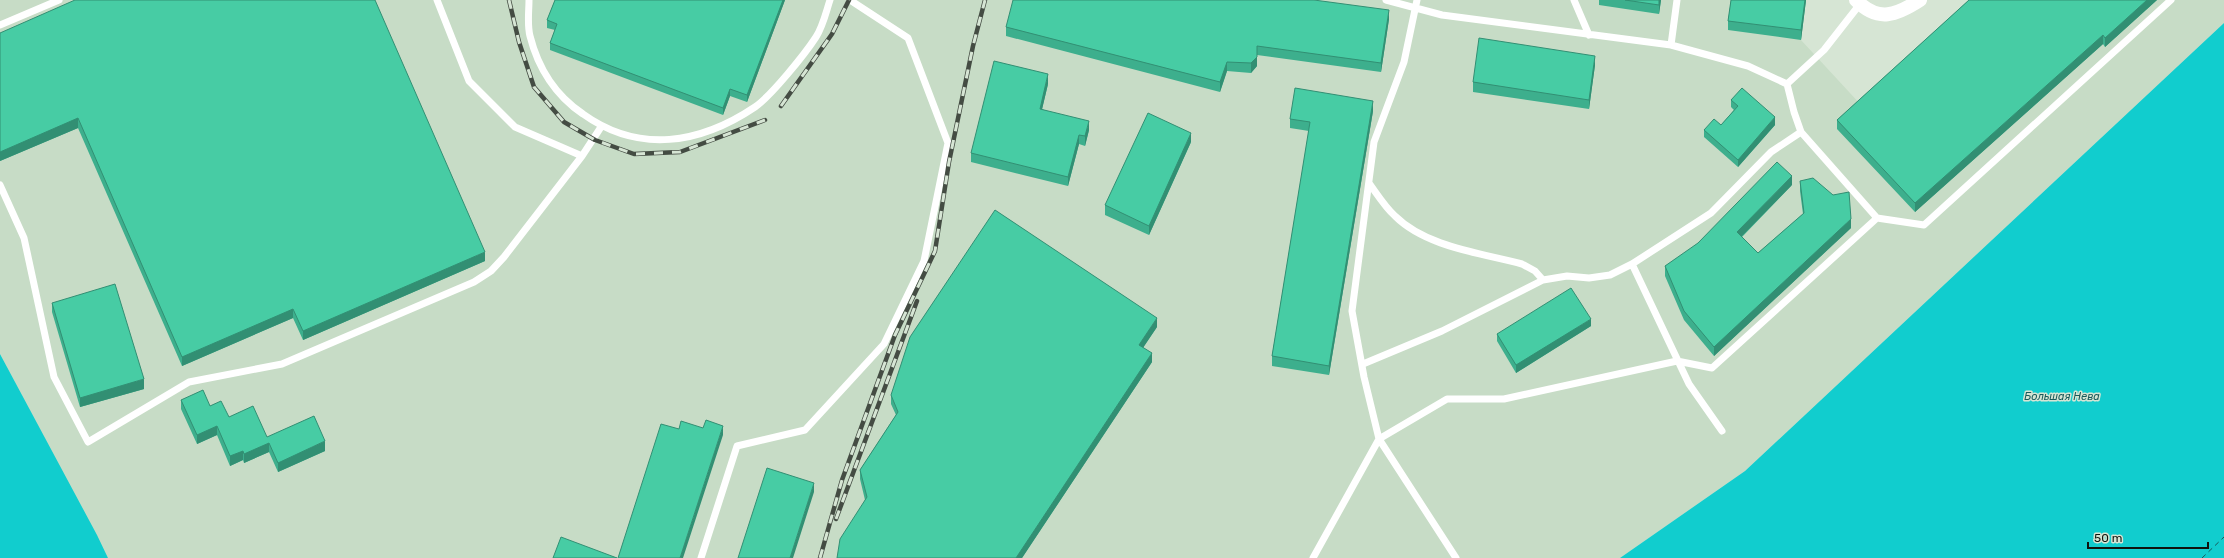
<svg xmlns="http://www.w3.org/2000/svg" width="2224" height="558" viewBox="0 0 2224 558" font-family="Rubik,sans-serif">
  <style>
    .built { fill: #c7dcc6 }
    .water { fill: #11cdce }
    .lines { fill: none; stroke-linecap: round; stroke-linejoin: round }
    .ferry { stroke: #195a5a; stroke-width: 1; stroke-dasharray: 5 4; stroke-linecap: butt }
    .service { stroke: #fff; stroke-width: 7 }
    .minor { stroke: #fff; stroke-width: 14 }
    .rail-casing { stroke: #444c43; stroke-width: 4.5 }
    .rail { stroke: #d6e5d4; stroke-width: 3; stroke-dasharray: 9; stroke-linecap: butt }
    .wall { fill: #3daf8d }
    .shaded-wall { fill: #328f73 }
    .building { fill: #47cca4; stroke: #328f73 }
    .labels { text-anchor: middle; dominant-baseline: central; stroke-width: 3; stroke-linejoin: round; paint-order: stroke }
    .water-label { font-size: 11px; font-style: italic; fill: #195a5a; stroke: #d6e5d4 }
  </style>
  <rect width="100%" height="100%" fill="#d6e5d4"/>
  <path class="built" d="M0,0H1806L1801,40L1862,106L1979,0H2224V23L1745,471L1620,558H108L0,354Z"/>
  <path class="water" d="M2224,23V558H1620L1745,471Z
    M0,354L97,535L108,558H0Z"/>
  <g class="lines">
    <path class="ferry" d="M2202,558L2224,537"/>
    <path class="service" d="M437,0L469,81L515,127L582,156L601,127
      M529,0C529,11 527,25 530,36C538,68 556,96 583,114C639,154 700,144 755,107C771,96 805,54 816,37C823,26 826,12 830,0
      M1386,0L1442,15L1671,45L1748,66L1787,84L1824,50L1860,4
      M1417,0L1404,62L1374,142L1352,311L1364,377L1379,439L1456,558
      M1574,0L1589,35
      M0,25L59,0
      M1671,45L1677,0
      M1787,84L1794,112L1801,132L1877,218L1924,225L2171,0
      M1369,183C1377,194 1385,207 1395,216C1426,247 1481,253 1522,264L1535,271L1543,280
      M0,185L24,238L54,377L88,442L189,382L282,364L474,282L491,271L504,257L582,156
      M1363,364L1442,331L1543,280L1567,276L1589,278L1610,275L1632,264
      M1722,431L1689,384L1632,264L1711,213L1771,152L1801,132
      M701,558L737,446L805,430L884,344L924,261L948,143L908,38L850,0
      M1313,558L1379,439L1447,399H1504L1677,361L1712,368L1877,218"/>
    <path class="minor" d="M1856,0C1878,23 1897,15 1920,0"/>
    <g class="rail-casing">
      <path id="rail" d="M509,0L519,42L534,87L564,122L595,140L634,154L680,152L765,120
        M781,106L832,34L849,0
        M836,519L917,301
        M820,558L842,480L895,335L935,251L949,162L973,46L985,0"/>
    </g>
    <use href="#rail" class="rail"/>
  </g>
  <path class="wall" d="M555,0H785L747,102L730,96L723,115L550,50V43L555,30L547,28V20Z
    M1599,0H1661L1659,14L1599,5Z
    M1731,0H1806L1801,40L1728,30V21Z
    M1969,0H2157L2105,47L2103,44L1915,212L1837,129V120Z
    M1389,19L1381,72L1257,55V66L1251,73L1227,71L1220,92L1006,36V27Z
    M0,33L485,261L303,340L293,318L182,366L78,128L0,161Z
    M1595,65L1589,109L1473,92V82Z
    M1048,84L1042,109L1089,130L1085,146L1079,144L1068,186L971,162V153Z
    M1731,100L1775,125L1738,167L1704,137V130L1721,125L1734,110L1731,107Z
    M1373,111L1329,375L1272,366V356L1309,131L1290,128V119Z
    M1191,142L1149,235L1105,215V205Z
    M1800,181L1851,228L1714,356L1684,320L1665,276V266L1792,185L1742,237L1758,253L1803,214L1800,191Z
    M52,303L144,389L80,407L52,312Z
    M1591,326L1516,373L1497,341V334Z
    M1157,327L1143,347L1152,362L1022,558H837L865,500L860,479V470L896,415L891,404V395Z
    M181,400L210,406L229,417L267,437L325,451L278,472L269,452L244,463L243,460L230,466L217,435L197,444L181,409Z"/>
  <path class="shaded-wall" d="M783,0H785L747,102V95Z
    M1659,0H1661L1659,14Z
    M1805,0H1806L1801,40V30Z
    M2147,0H2157L2105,47V38Z
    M1389,10V19L1381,72V63Z
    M2103,35V44L1915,212V203Z
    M1257,46V66L1251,73V63Z
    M1595,56V65L1589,109V100Z
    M1227,62V71L1220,92V82Z
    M1048,74V84L1040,118V109Z
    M730,89V96L723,115V108Z
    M1373,101V111L1329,375V366Z
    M1775,117V125L1738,167V160Z
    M78,118V128L0,161V152Z
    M1089,121V130L1085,146V136Z
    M1191,133V142L1149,235V226Z
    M1079,135V144L1068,186V177Z
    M1792,176V185L1737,241V232Z
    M1851,219V228L1714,356V347Z
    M485,252V261L303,340V331Z
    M293,309V318L182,366V357Z
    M1157,318V327L1139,354V345Z
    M1591,319V326L1516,373V365Z
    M1152,353V362L1022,558H1016Z
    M144,379V389L80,407V398Z
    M217,426V435L197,444V435Z
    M723,426V435L683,558H680Z
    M325,441V451L278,472V463Z
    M269,443V452L244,463V454Z
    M243,451V460L230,466V456Z
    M814,483V492L793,558H790Z"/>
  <path class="building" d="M75,0H375L485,252L303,331L293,309L182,357L78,118L0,152V33Z
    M555,0H783L747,95L730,89L723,108L550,43L557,24L547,20Z
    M1013,0H1314L1389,10L1381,63L1257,46V57L1251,63L1227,62L1220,82L1006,27Z
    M1625,0H1659V5Z
    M1731,0H1805L1801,30L1728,21Z
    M1969,0H2147L2105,38L2103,35L1915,203L1837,120Z
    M1479,38L1595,56L1589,100L1473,82Z
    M994,61L1048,74L1040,109L1089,121L1085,136L1079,135L1068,177L971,153Z
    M1295,88L1373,101L1329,366L1272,356L1310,122L1290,119Z
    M1742,88L1775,117L1738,160L1704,130L1714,119L1721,125L1738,106L1731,100Z
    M1148,113L1191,133L1149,226L1105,205Z
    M1777,162L1792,176L1737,232L1758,253L1804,213L1800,181L1813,178L1833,195L1849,192L1851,219L1714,347L1684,311L1665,266L1698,243Z
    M995,210L1157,318L1139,345L1152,353L1016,558H837L840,539L867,497L860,470L898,412L891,395L910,337Z
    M115,284L144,379L80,398L52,303Z
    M1571,288L1591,319L1516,365L1497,334Z
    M203,390L210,406L221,401L229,417L253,406L267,437L314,416L325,441L278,463L269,443L244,454L243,451L230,456L217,426L197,435L181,400Z
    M706,420L723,426L680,558H618L661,424L679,429L681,421L703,428Z
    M767,468L814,483L790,558H738Z
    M561,537L617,558H553Z"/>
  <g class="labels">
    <g class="water-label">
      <text x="2062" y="396">Большая Нева</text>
    </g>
  </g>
  <path d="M2088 542v6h120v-6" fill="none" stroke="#0f140e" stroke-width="2"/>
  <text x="2094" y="542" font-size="12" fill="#0f140e" stroke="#d6e5d4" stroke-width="3" paint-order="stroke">50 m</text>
</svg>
